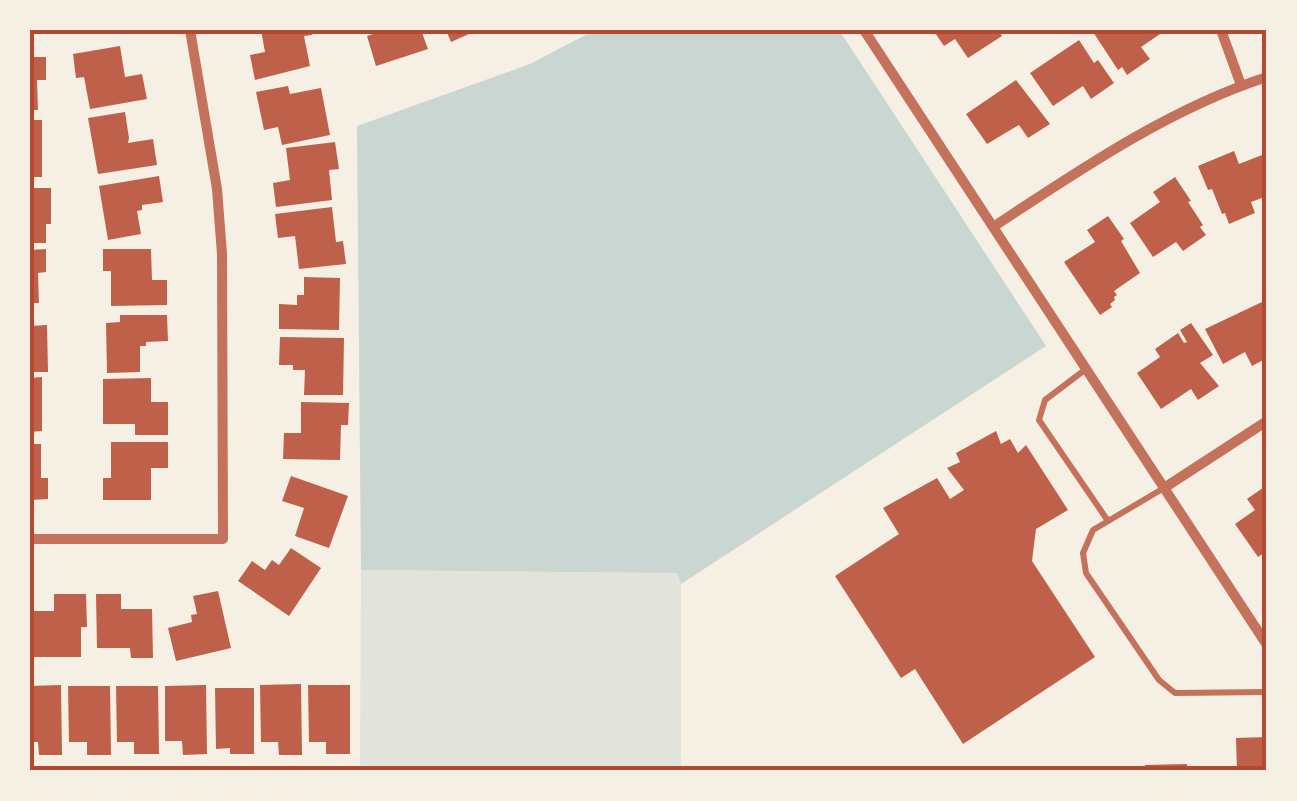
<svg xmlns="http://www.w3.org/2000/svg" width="1297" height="801" viewBox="0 0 1297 801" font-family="'Asap Condensed',sans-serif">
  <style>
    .green { fill: #e2e4dc }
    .water { fill: #c9d6d2 }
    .building { fill: #bf614a }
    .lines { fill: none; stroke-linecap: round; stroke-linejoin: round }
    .service { stroke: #c5725c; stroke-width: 6 }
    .minor { stroke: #c5725c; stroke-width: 10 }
    .neatline { fill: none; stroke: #b5482f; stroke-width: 4 }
  </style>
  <rect width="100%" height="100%" fill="#f6efe4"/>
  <path class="green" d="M361,570L677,573L681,584V771H360Z"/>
  <path class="water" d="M595,30H839L1046,346L681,584L677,573L361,570L357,126L530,64Z"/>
  <path class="building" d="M261,30H311L312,35L304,36L310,66L255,80L250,55L265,52Z
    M385,30H421L428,49L376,66L367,36Z
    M446,30H478L451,42Z
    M933,30H998L1002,36L968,58L955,39L944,46Z
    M1096,30H1166L1141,47L1150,59L1127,75L1122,67L1118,70L1093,32Z
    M1079,40L1094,63L1098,60L1114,83L1091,99L1083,86L1053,106L1030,73Z
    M120,46L125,77L142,74L147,99L90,109L84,77L76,78L73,54Z
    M30,57H46V80H37L38,110H30Z
    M1016,80L1050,124L1028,138L1019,125L987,144L966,114Z
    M288,86L290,94L321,88L330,135L282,145L278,127L264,130L256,92Z
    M125,112L129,138L128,143L153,139L157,165L98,174L88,118Z
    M30,120H42V177H30Z
    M335,142L339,169L329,170L332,200L276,207L273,183L290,180L286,148Z
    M1234,151L1239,164L1262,155L1267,168V196L1251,202L1255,213L1229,224L1225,213L1222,214L1212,189L1208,190L1198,166Z
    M159,176L163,202L142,205V210L137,211L141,234L108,240L99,186Z
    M1175,177L1191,201L1188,202L1203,225L1200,227L1206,235L1183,251L1176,242L1153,257L1130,223L1160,202L1153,192Z
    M30,188H51V224H46V243H30Z
    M332,207L336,242L343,241L346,264L299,269L295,236L278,238L275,214Z
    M1108,216L1124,239L1121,241L1140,273L1114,291L1117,295L1114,297L1115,300L1110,304L1112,307L1100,315L1064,262L1095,242L1087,230Z
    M46,249V272L38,273L39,303H30V250Z
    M103,249H151L152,280H167V305L111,306V271H103Z
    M304,277L340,278L339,330L279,329V304L297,305V295H304Z
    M1262,302L1267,311V358L1252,366L1245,352L1223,364L1205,329Z
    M120,315H167L168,341L146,342V346H140V372L107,373L106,323L120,322Z
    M1191,323L1213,355L1200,363L1219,386L1198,400L1191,389L1161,409L1137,373L1160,357L1155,349L1178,333L1184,343L1187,342L1180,330Z
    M47,325L48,372H30V326Z
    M280,337L344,338L343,395H304L305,370H293V365H279Z
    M42,377V431L30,432V378Z
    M151,378V402H168V435H135V424H103V379Z
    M301,402L349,403L348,425H341L340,460L283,459L284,433H301Z
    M996,431L1001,444L1010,439L1018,453L1026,445L1068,510L1036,529L1032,561L1095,657L963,744L915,669L901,678L835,576L899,534L883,508L937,478L950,499L964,490L947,468L960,462L956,453Z
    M111,442H168V468H151V500H103V478H111Z
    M30,444H41V478H48V499L30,500Z
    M291,476L348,496L329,548L295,536L304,508L282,501Z
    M1267,485V551L1258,557L1235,524L1255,510L1247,499Z
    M291,548L321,568L289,616L238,581L252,561L265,570L272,560L279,565Z
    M218,591L231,648L176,661L168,628L192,622L191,615L197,614L193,596Z
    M54,594H86L87,627H81V657H30V611H54Z
    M96,594H121V609H152L153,658H131L130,648H97Z
    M301,684L302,755H279L278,742H261L260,685Z
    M61,685L62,755H39L38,742H30V686Z
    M206,685L207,754L183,755L182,741H165V686Z
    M308,685H350V754H326V742H309Z
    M68,686H110L111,755H87V742H69Z
    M116,686H158L159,754H134V742H117Z
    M215,688H254V754H230V748L216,749Z
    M1267,737V771H1237L1236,738Z
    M1187,764V771H1145V765Z"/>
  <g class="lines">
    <path class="service" d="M1086,369L1045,400L1039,420L1108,521
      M1164,488L1093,530L1083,553L1086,573L1159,680L1175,693L1267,692"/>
    <path class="minor" d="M864,30L1267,645
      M1221,30L1241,85
      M993,227C1078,171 1170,108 1267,77
      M1164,488L1267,421
      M30,539H223L222,254L217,189L190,30"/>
  </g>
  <rect width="1297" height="801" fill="none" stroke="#f6efe4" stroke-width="65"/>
  <rect x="32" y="32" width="1232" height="736" class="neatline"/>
</svg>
